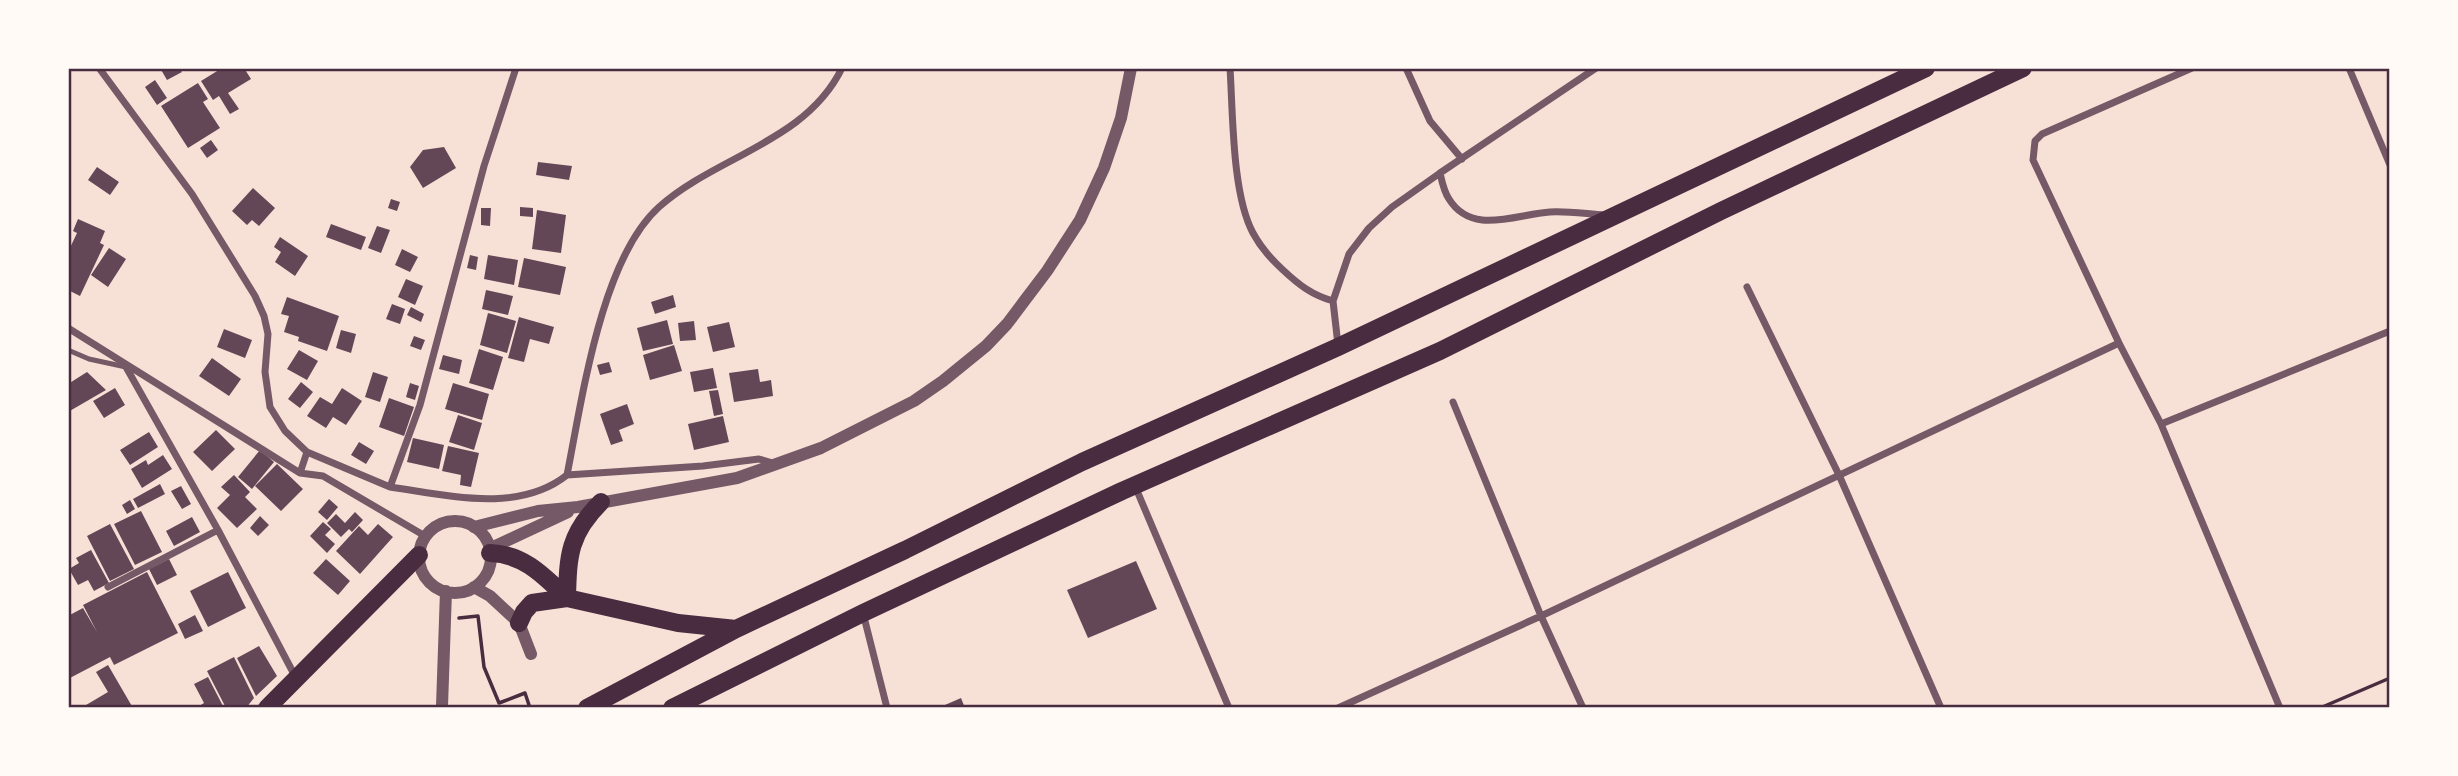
<svg xmlns="http://www.w3.org/2000/svg" width="2458" height="776" viewBox="0 0 2458 776" font-family="'Archivo Narrow',sans-serif">
  <style>
    .building { fill: #644757 }
    .lines { fill: none; stroke-linecap: round; stroke-linejoin: round }
    .path { stroke: #4a2c40; stroke-width: 3.5 }
    .service { stroke: #755966; stroke-width: 5 }
    .minor { stroke: #755966; stroke-width: 7 }
    .tertiary { stroke: #755966; stroke-width: 12 }
    .trunk { stroke: #4a2c40; stroke-width: 18 }
    .neatline { fill: none; stroke: #4a2c40; stroke-width: 2.5 }
  </style>
  <rect width="100%" height="100%" fill="#f7e1d7"/>
  <path class="building" d="M160,68H179L182,72L167,80Z
    M222,68H244L251,79L228,93L239,109L230,114L219,96L213,100L201,81Z
    M155,80L167,98L157,105L145,87Z
    M198,83L208,99L203,102L220,128L188,148L161,106Z
    M211,140L218,150L207,158L200,148Z
    M444,147L456,168L423,188L410,167L423,150Z
    M538,162L572,166L569,180L536,175Z
    M97,167L119,182L110,195L88,180Z
    M253,188L275,208L259,226L252,220L247,225L232,211Z
    M391,199L400,202L397,211L388,208Z
    M520,207L533,208V217L520,216Z
    M481,208H491L490,226L481,225Z
    M537,210L566,215L561,253L532,249Z
    M78,219L105,231L100,243L104,245L80,296L68,290V252L77,233L73,231Z
    M331,224L366,237L361,250L326,237Z
    M377,226L390,230L381,253L368,248Z
    M280,237L308,256L295,276L275,262L281,252L274,247Z
    M109,248L126,259L108,287L91,275Z
    M402,249L418,257L410,272L395,265Z
    M470,255L478,257L476,270L467,268Z
    M488,255L518,260L514,285L484,279Z
    M524,258L566,267L560,295L518,287Z
    M406,279L423,286L415,305L398,297Z
    M486,290L513,296L508,315L482,309Z
    M673,295L676,307L655,314L651,302Z
    M287,297L339,316L327,351L298,341L299,337L284,332L289,316L281,314Z
    M392,304L405,309L400,324L386,319Z
    M411,307L424,314L421,322L407,315Z
    M488,313L516,321L507,353L480,345Z
    M519,317L554,327L549,344L530,339L524,362L508,358Z
    M667,320L673,344L643,351L637,328Z
    M694,321L696,340L680,341L678,323Z
    M729,322L735,347L713,352L707,327Z
    M224,329L252,340L245,358L217,347Z
    M341,330L356,334L351,353L336,348Z
    M414,336L425,340L421,350L410,346Z
    M674,345L682,371L650,380L643,355Z
    M479,349L503,357L493,390L469,383Z
    M299,350L318,361L307,380L287,369Z
    M443,355L462,360L459,374L439,369Z
    M212,358L241,379L229,396L199,376Z
    M609,362L612,372L600,375L597,365Z
    M713,368L717,388L694,392L690,372Z
    M758,369L760,382L771,380L773,396L734,402L729,373Z
    M87,372L106,390L68,412V384Z
    M373,372L388,377L380,402L365,397Z
    M301,382L313,392L300,408L288,399Z
    M410,383L419,386L415,400L406,397Z
    M453,383L489,394L482,420L445,409Z
    M115,388L125,405L104,418L93,401Z
    M342,388L362,401L346,425L333,417L326,428L307,416L320,397L332,404Z
    M718,390L723,414L714,416L709,391Z
    M389,398L414,407L404,436L379,427Z
    M627,404L634,424L619,430L623,441L611,445L600,414Z
    M458,415L482,423L474,450L449,442Z
    M723,416L729,442L694,450L688,424Z
    M216,430L235,449L212,471L193,452Z
    M149,432L158,447L130,465L120,450Z
    M413,438L444,445L439,469L407,462Z
    M359,442L374,451L366,464L351,455Z
    M448,446L479,453L471,487L460,485L461,475L442,471Z
    M260,450L274,462L252,489L238,477Z
    M163,455L172,469L142,488L131,469L146,460L148,465Z
    M277,464L303,489L281,511L255,486Z
    M234,475L250,492L245,497L257,509L237,528L217,508L230,495L221,487Z
    M160,484L165,494L138,508L133,499Z
    M181,486L191,504L182,509L171,491Z
    M329,499L338,507L327,520L318,512Z
    M130,500L135,509L127,514L122,505Z
    M141,511L162,552L135,565L114,524Z
    M355,512L363,520L352,532L349,529L341,537L327,523L336,514L345,523Z
    M260,516L269,525L258,536L250,528Z
    M192,517L200,532L174,546L166,531Z
    M323,522L331,529L325,535L335,544L327,553L310,536Z
    M110,524L134,569L110,581L87,536Z
    M378,524L393,537L360,574L336,551L359,526L368,535Z
    M91,550L109,583L94,591L88,580L78,585L69,569L79,563L76,558Z
    M169,559L177,575L157,585L149,569Z
    M326,559L350,581L338,595L313,573Z
    M1136,561L1157,609L1088,638L1067,590Z
    M147,572L178,633L114,665L110,657L68,679V616L83,608L97,632L83,605Z
    M228,572L246,608L208,627L190,591Z
    M195,615L203,631L185,639L178,624Z
    M259,646L277,676L256,696L237,658Z
    M234,657L254,698L246,708H226L207,671Z
    M108,665L133,708H81L108,692L96,672Z
    M208,677L224,708H196L204,703L194,684Z
    M961,698L965,708H938Z"/>
  <g class="lines">
    <path class="path" d="M459,618L478,616L484,667L499,703L525,693L530,708
      M2320,708L2390,678"/>
    <path class="service" d="M68,350L89,359L126,367"/>
    <path class="minor" d="M99,68L192,194L255,296L264,316L268,334L265,372L270,407L285,431L307,452L300,473
      M1230,68C1233,114 1232,194 1253,233C1260,246 1272,260 1283,270C1299,285 1312,295 1333,301
      M1406,68L1430,121L1462,159
      M2192,68L2042,134L2035,141L2033,160L2119,343L2161,424L2280,708
      M2349,68L2390,165
      M1440,173C1442,182 1444,192 1449,199C1472,236 1516,214 1550,212C1568,211 1587,214 1605,215
      M1747,287L1839,475L1941,708
      M68,328L300,473L323,476L425,536
      M1338,345L1333,301L1349,254L1369,228L1392,207L1440,173L1596,68
      M120,361L126,367L218,530L296,678
      M1453,402L1541,616L1583,708
      M2161,424L2390,331
      M307,452L390,487L420,405L484,166L516,68
      M567,475L703,466L759,459L776,464
      M1135,486L1229,708
      M390,487C447,495 518,514 567,475C582,400 601,259 659,207C716,156 806,142 842,68
      M108,587L218,530
      M863,613L887,708
      M1338,708L1541,616L2119,343"/>
    <path class="tertiary" d="M419 557a36 36 0 1 1 72 0a36 36 0 1 1-72 0Z
      M474,527L538,511L578,507L737,478L821,448L914,401L943,381L986,346L1007,324L1047,271L1080,220L1104,168L1121,118L1131,68
      M489,549L568,512
      M474,587L490,596L519,623L531,654
      M442,706L446,591"/>
    <path class="trunk" d="M490,553C524,554 544,576 567,598
      M567,598C568,555 569,534 601,502
      M519,623L524,612L532,603L567,598L678,623L736,629
      M267,708L419,555
      M587,708L736,629L905,550L1082,462L1338,347L1926,68
      M672,708L863,613L1122,491L1440,351L1721,211L2023,68"/>
  </g>
  <rect width="2458" height="776" fill="none" stroke="#fffaf5" stroke-width="140"/>
  <rect x="70" y="70" width="2318" height="636" class="neatline"/>
</svg>
